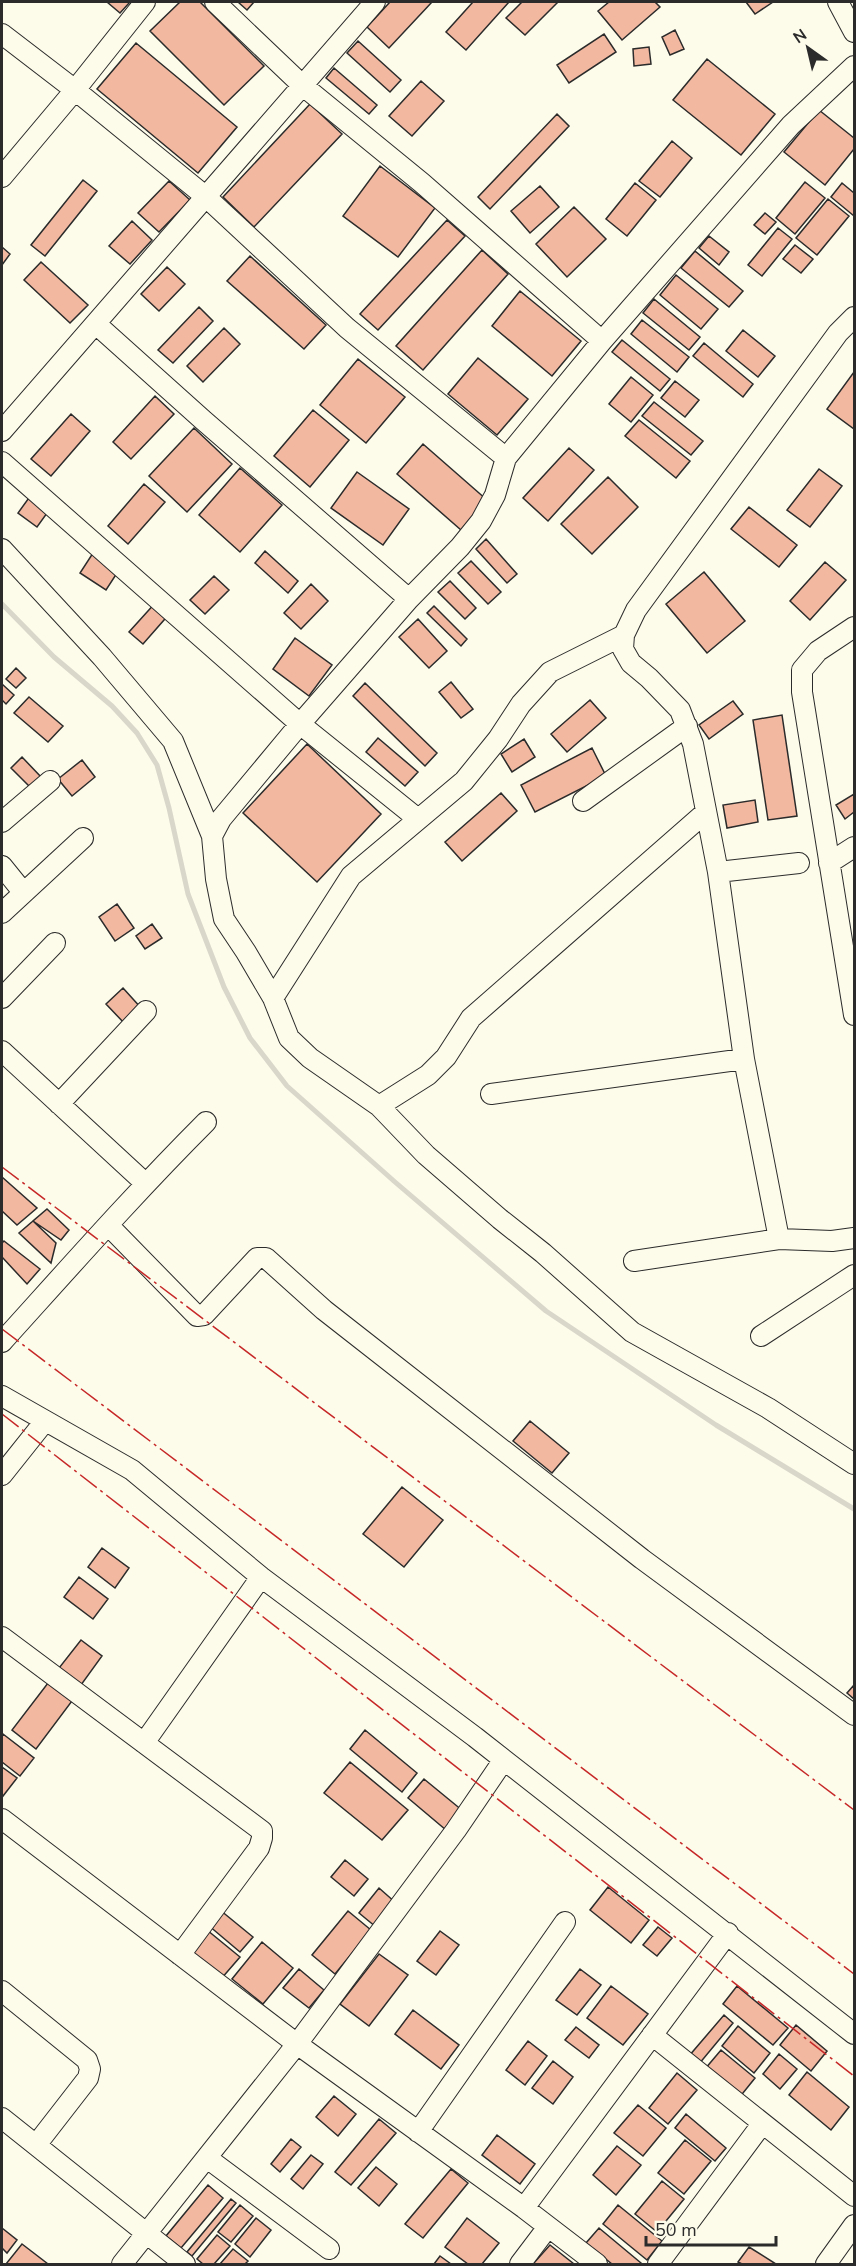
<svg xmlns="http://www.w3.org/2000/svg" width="856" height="2266" viewBox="0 0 856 2266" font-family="'Nunito Sans',sans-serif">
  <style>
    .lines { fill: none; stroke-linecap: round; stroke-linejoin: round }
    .stream { stroke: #d8d7c9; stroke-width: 5 }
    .building { fill: #f2b8a0; stroke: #2b2b2b; stroke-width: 1.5 }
    .minor-casing { stroke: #2b2b2b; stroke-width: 22 }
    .minor { stroke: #fdfbea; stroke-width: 20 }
    .power { stroke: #c62828; stroke-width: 1.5; stroke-dasharray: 21 4.5 3 4.5; stroke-linecap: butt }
  </style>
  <rect width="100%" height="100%" fill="#fdfbea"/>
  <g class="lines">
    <path class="stream" d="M2,604L54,657L112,706L137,733L157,765L169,808L188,894L224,987L250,1038L287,1086L395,1182L546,1311L716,1425L854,1509"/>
  </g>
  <path class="building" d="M107,2H130L120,13Z
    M180,2H200L264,66L224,105L150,31Z
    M238,2H254L247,10Z
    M390,2H432L389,48L367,27Z
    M473,2H509L466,50L446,32Z
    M522,2H558L525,35L506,18Z
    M609,2H655L660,7L622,40L598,11Z
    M746,2H773L755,14Z
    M675,30L684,49L670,55L662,37Z
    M604,34L616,52L569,83L557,65Z
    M358,41L401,80L390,92L347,53Z
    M136,43L237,127L198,173L97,89Z
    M649,47L651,64L634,66L633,49Z
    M707,59L775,114L741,155L673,100Z
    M334,68L377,105L369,114L326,78Z
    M421,81L444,101L412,136L389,116Z
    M310,104L342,134L254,227L223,197Z
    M819,110L854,138V149L825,185L784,152Z
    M557,114L569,126L490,209L478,197Z
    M672,141L692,158L660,197L639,181Z
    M380,166L435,208L398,257L343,216Z
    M83,180L97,191L45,256L31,245Z
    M169,181L190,200L159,232L138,213Z
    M805,182L825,198L795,234L776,218Z
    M635,183L656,200L627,236L606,219Z
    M842,183L854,193V216L831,197Z
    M540,186L559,207L530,233L511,211Z
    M828,199L849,216L817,255L796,238Z
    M574,207L606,239L567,277L536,244Z
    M765,213L776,222L765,234L754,225Z
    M447,220L465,236L378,330L360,314Z
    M132,221L152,240L130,264L109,246Z
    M778,228L792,239L762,276L748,265Z
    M709,236L729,252L719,265L699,248Z
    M795,245L813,259L801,273L783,259Z
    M2,247L10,254L2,265Z
    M482,250L508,274L423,370L396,346Z
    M695,251L743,291L729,307L681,268Z
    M250,256L326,325L304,349L227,281Z
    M41,262L88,305L70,323L24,280Z
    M167,267L185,284L159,311L141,294Z
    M676,275L718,309L701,329L660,295Z
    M520,291L581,341L552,376L492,326Z
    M654,299L700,337L689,350L643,313Z
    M199,307L213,321L173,363L158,350Z
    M642,320L689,357L677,372L631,334Z
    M224,328L240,344L203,382L187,366Z
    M743,330L775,356L758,377L726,351Z
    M622,340L670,379L660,391L612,352Z
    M704,343L753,384L743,397L693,356Z
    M478,358L528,399L497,435L448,394Z
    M358,359L405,397L366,443L320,405Z
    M854,372V429L827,409Z
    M631,377L653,395L631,422L609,404Z
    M675,381L699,400L685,417L661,398Z
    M155,396L174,414L131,459L113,442Z
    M654,402L703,441L691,455L642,416Z
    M313,410L349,440L310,487L274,456Z
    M71,414L90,431L51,476L31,459Z
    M639,420L690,461L676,478L625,436Z
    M194,428L232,464L187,512L149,476Z
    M423,444L487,500L461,530L397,474Z
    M569,448L594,470L548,521L523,498Z
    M240,468L282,505L240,552L199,515Z
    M819,469L842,486L810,527L787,510Z
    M357,472L409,509L383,545L331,508Z
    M608,477L638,507L592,554L561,524Z
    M144,484L165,502L128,544L108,526Z
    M31,495L50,509L37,527L18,513Z
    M749,507L797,545L779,567L731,529Z
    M486,539L517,574L507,583L476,549Z
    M265,551L298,581L288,593L255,563Z
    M93,553L119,570L106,590L80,573Z
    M471,561L501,592L488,604L458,573Z
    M825,562L846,580L810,620L790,601Z
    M704,572L745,621L707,653L666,604Z
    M214,576L229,590L205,614L190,600Z
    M450,581L476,608L465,619L438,592Z
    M311,584L328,601L301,629L284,613Z
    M157,601L171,612L143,644L129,632Z
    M434,606L467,639L461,646L427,613Z
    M418,619L447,651L429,668L399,637Z
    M295,638L332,665L309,696L273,669Z
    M16,668L26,678L16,688L6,679Z
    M451,682L473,709L461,718L439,692Z
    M365,683L437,753L425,766L353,696Z
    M2,684L14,695L6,704L2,700Z
    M29,697L63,726L48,742L14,713Z
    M590,700L606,718L567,752L551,734Z
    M733,701L743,714L709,739L699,725Z
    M782,715L797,816L768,820L753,720Z
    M378,738L418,772L405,786L366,752Z
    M524,739L535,757L512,772L501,754Z
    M307,744L381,814L317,882L243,813Z
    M592,748L606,776L535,812L521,785Z
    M22,757L42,778L31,788L11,768Z
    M82,760L95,777L72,796L58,779Z
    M501,793L517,811L462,861L445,842Z
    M854,794V812L845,819L836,805Z
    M755,800L758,822L727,828L723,805Z
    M117,904L134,928L115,941L99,917Z
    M152,924L162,938L145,949L136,936Z
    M123,988L142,1009L125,1024L106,1004Z
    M2,1177L37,1208L17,1225L2,1211Z
    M47,1209L69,1230L61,1240L33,1221Z
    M33,1221L56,1243L51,1263L19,1233Z
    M4,1241L40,1269L27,1284L2,1257V1243Z
    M530,1421L569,1453L552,1473L513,1441Z
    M402,1487L443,1520L404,1567L363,1534Z
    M102,1548L129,1568L115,1588L88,1567Z
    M79,1577L108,1599L93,1619L64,1597Z
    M81,1640L102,1656L81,1685L59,1668Z
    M48,1683L72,1701L36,1749L12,1730Z
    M854,1685V1699L847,1693Z
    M365,1730L417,1773L402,1792L350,1749Z
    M3,1734L34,1758L20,1776L2,1762V1737Z
    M350,1762L408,1810L382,1840L324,1793Z
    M2,1767L17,1778L3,1796L2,1795Z
    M424,1779L463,1811L446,1830L408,1798Z
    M345,1860L368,1879L354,1896L331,1877Z
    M608,1887L649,1920L631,1943L590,1910Z
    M379,1888L396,1903L376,1927L359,1913Z
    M220,1910L253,1937L240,1952L208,1925Z
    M348,1911L371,1930L335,1974L312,1955Z
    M658,1927L672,1938L657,1956L643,1945Z
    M207,1930L240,1957L221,1979L188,1952Z
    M440,1931L459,1945L436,1975L417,1961Z
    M262,1942L293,1968L263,2004L232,1979Z
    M379,1954L408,1975L369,2026L340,2004Z
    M299,1969L324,1990L309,2008L283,1988Z
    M580,1969L601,1985L577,2015L556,2000Z
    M611,1986L648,2014L623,2045L587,2018Z
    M737,1986L788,2028L773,2045L723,2004Z
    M413,2010L459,2045L441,2069L395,2034Z
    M724,2015L733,2023L699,2064L689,2056Z
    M796,2025L827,2051L811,2071L780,2045Z
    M738,2026L770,2053L754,2073L722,2046Z
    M576,2027L599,2045L589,2058L565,2040Z
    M528,2041L547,2056L525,2085L506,2070Z
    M721,2050L755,2078L739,2098L705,2069Z
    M779,2054L797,2069L780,2089L763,2074Z
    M553,2061L573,2077L553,2104L532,2088Z
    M807,2072L849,2107L831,2130L789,2095Z
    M677,2073L697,2090L668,2124L649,2108Z
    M334,2096L356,2114L338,2136L316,2117Z
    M638,2105L666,2128L643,2156L614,2133Z
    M686,2114L726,2148L715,2161L675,2128Z
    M379,2119L396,2133L351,2185L335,2172Z
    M497,2135L535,2164L520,2184L482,2155Z
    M291,2139L301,2147L280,2172L271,2164Z
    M685,2140L711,2161L684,2194L658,2173Z
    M617,2146L641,2165L616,2195L593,2175Z
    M311,2155L323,2164L303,2189L291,2179Z
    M376,2167L397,2184L379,2206L358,2188Z
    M451,2169L468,2183L423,2238L405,2224Z
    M662,2181L684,2199L657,2232L635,2214Z
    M208,2185L223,2198L181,2248L166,2236Z
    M231,2199L236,2203L192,2256L187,2252Z
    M240,2205L253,2216L231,2242L218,2232Z
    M618,2205L662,2241L647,2260L603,2224Z
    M256,2218L271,2230L250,2257L235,2244Z
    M467,2218L499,2243L482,2264H468L445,2247Z
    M2,2228L17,2240L7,2253L2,2248Z
    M599,2228L641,2263L640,2264H612L586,2243Z
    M217,2235L230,2246L214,2264H203L197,2259Z
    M22,2244L48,2264H6Z
    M550,2245L574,2264H533Z
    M749,2247L776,2264H742L738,2262Z
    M233,2249L248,2261L245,2264H220Z
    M440,2256L451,2264H434Z"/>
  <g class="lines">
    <g class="minor-casing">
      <path id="minor" d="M215,2L302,85L422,183L602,341
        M838,2L854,32
        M2,34L75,90L205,196L347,328L506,458
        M2,177L75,90L145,2
        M96,324L203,420L409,599L300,724L221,819L212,836L216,879L224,919L246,952L273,998L289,1038L310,1058L379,1106L426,1155L500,1219L543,1253L632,1332L768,1408L854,1464
        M2,431L375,2
        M2,462L300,724L418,819
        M2,549L102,657L173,741L212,836
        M409,599L460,547L481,521L495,495L506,458L602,341L791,125L854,66
        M854,627L818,651L802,670V692L854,1015
        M583,801L687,726
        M2,822L50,781
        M829,863L854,847
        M2,866L23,892
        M718,872L799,863
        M2,913L83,838
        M2,998L55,943
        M273,998L351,876L464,781L498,739L521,704L550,672L624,635
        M2,1051L145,1183
        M491,1094L744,1059
        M59,1104L146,1011
        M379,1106L428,1075L446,1057L471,1018L706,812
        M109,1226L197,1316L204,1315L257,1258H266L324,1310L642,1559L854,1715
        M779,1239L744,1059L718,872L693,744L680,710L649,678L631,663L623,649L624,635L636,610L838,333L854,317
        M634,1261L779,1239L832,1241L854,1238
        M761,1336L854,1275
        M2,1342C69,1268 135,1193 206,1122
        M2,1396L132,1470L261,1577L475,1737L854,2034
        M2,1475L45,1421
        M2,1637L262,1831V1838L259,1848L180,1955
        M144,1743L261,1577
        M2,1819L297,2044L524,2208L597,2264
        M2,1991L87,2060L90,2069L88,2078L36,2145
        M652,2035L854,2196
        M2,2118L185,2264
        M418,2132L565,1922
        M207,2158L329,2249
        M524,2208L728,1933
        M122,2264L297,2044L456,1830L503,1761
        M520,2264L548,2227
        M658,2264L762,2124
        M826,2264L854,2225"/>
    </g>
    <use href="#minor" class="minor"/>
    <path class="power" d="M2,1167L854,1810
      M2,1329L854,1974
      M2,1414L854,2076"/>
  </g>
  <rect width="856" height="2266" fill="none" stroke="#2b2b2b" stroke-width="6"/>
  <g transform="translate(808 48) rotate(326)" stroke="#fdfbea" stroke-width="4.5" paint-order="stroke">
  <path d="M0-4.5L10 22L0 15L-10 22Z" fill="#2b2b2b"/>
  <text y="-9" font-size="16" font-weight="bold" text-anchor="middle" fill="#2b2b2b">N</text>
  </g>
  <path d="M646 2236v9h130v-9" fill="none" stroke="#2b2b2b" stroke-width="3"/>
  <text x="655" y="2236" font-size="18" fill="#2b2b2b" stroke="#fdfbea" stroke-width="4.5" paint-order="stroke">50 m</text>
</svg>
